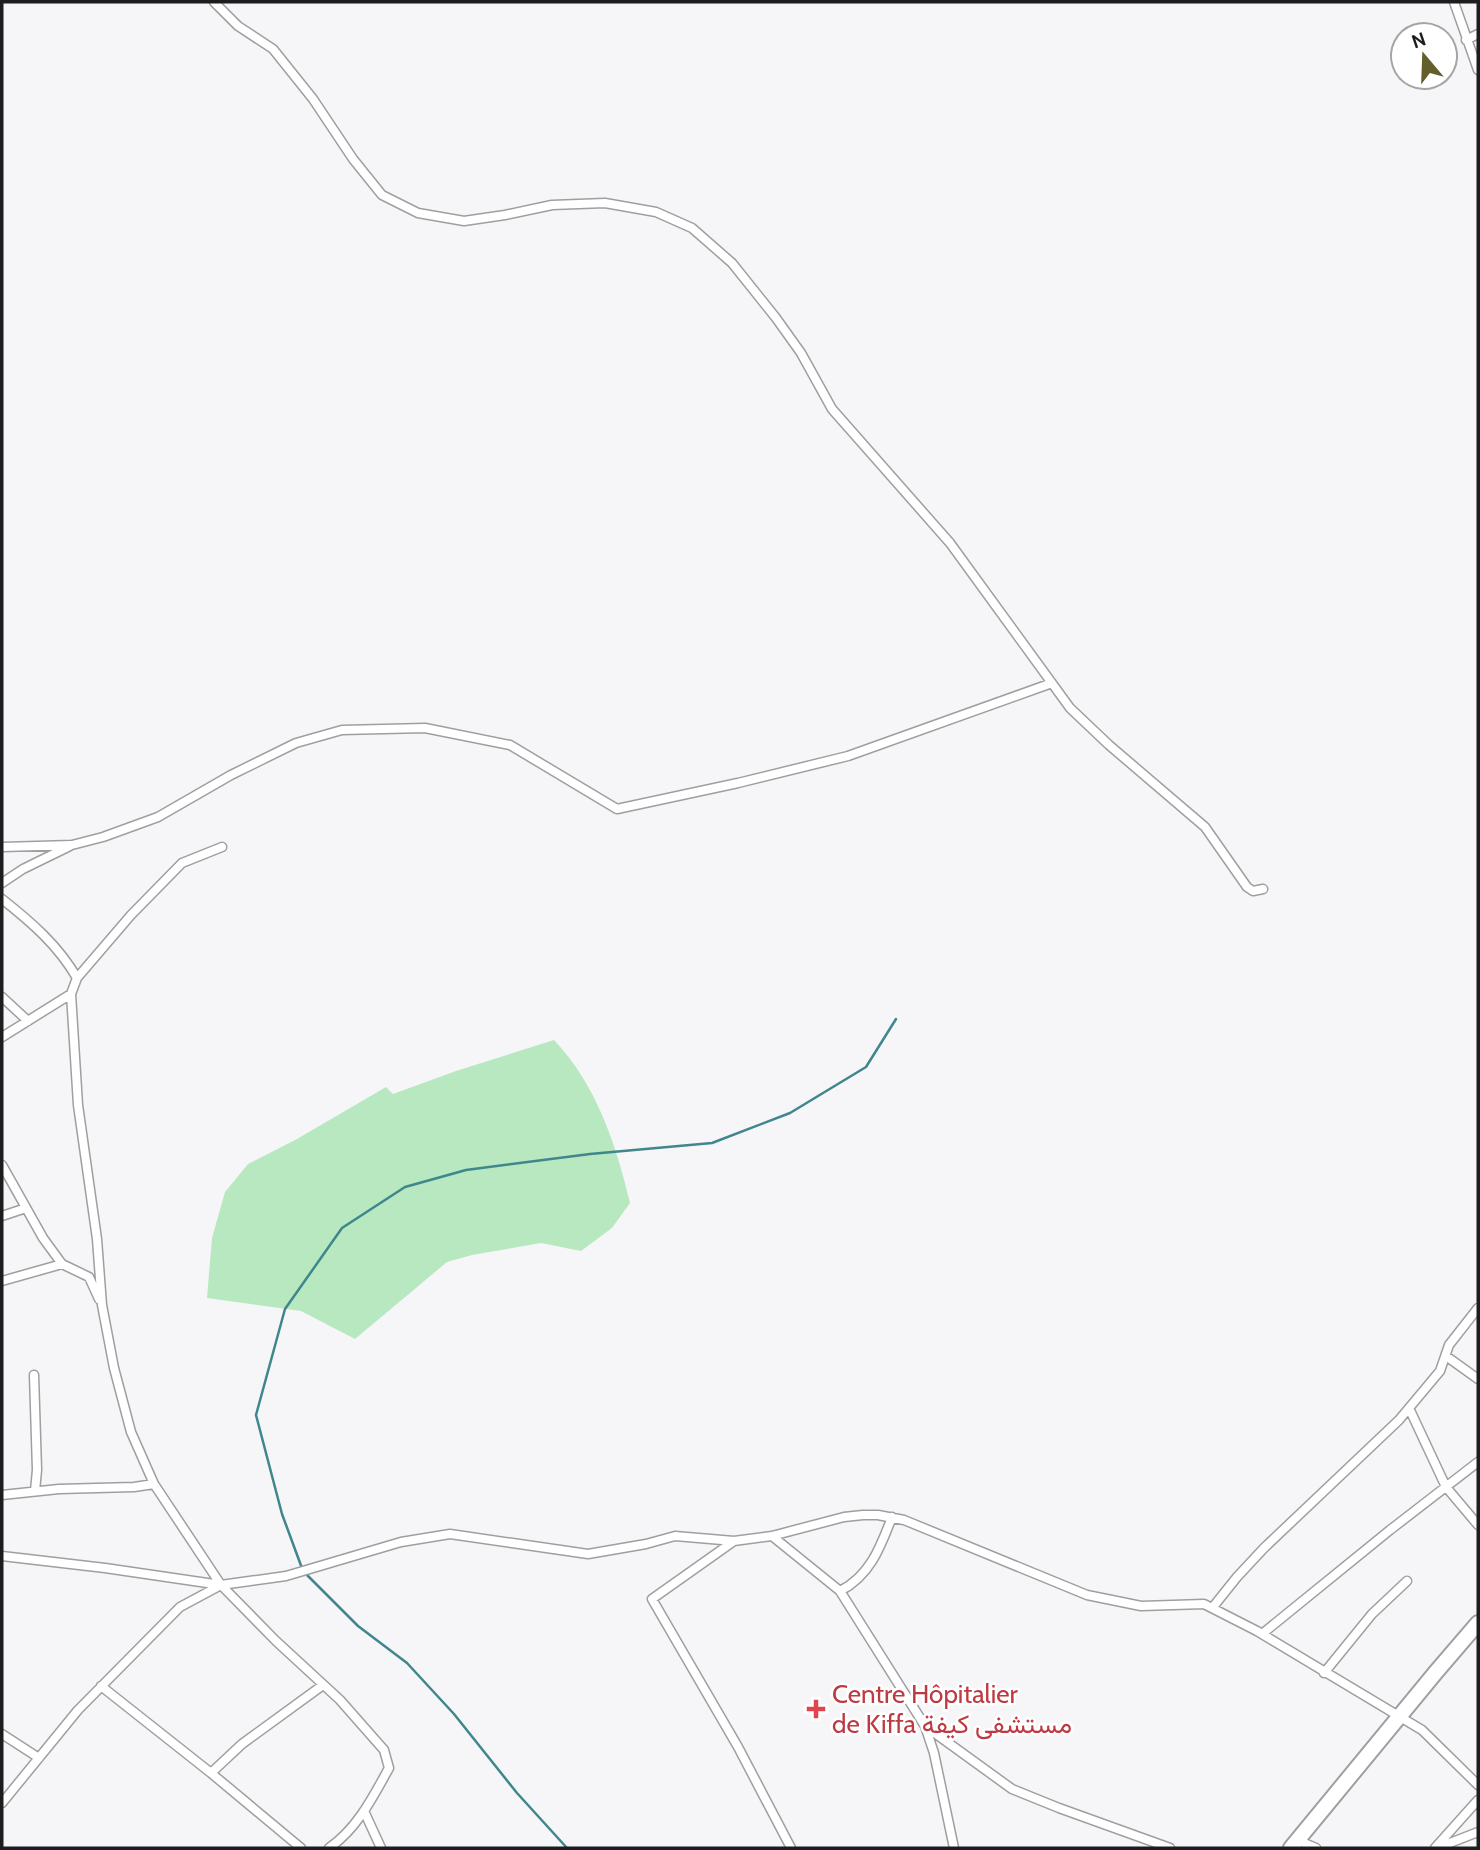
<svg xmlns="http://www.w3.org/2000/svg" width="1480" height="1850" viewBox="0 0 1480 1850" font-family="Cabin,Vazirmatn,sans-serif">
  <style>
    .green { fill: #b7e8c0 }
    .lines { fill: none; stroke-linecap: round; stroke-linejoin: round }
    .stream { stroke: #3f868d; stroke-width: 2.5 }
    .minor-casing { stroke: #9f9fa1; stroke-width: 11 }
    .trunk-casing { stroke: #9f9fa1; stroke-width: 18 }
    .minor { stroke: #fff; stroke-width: 8 }
    .trunk { stroke: #fff; stroke-width: 14 }
    .health-dot { fill: #e0444e; stroke: #fff; stroke-width: 2.5 }
    .labels { text-anchor: middle; dominant-baseline: central; stroke-width: 5; stroke-linejoin: round; paint-order: stroke }
    .health-label { font-size: 26px; fill: #be3a42; stroke: #fff; text-anchor: start }
  </style>
  <rect width="100%" height="100%" fill="#f6f6f8"/>
  <path class="green" d="M554,1040C596,1084 616,1144 630,1203L612,1228L581,1251L541,1243L472,1255L447,1262L355,1339L301,1311L207,1298L212,1238L225,1192L248,1164L297,1139L386,1087L393,1094L456,1071Z"/>
  <g class="lines">
    <path class="stream" d="M567,1848L517,1793L454,1714L407,1663L358,1626L303,1571L282,1514L256,1415L285,1309L342,1228L405,1187L466,1170L590,1154L712,1143L790,1113L866,1067L896,1019"/>
    <g class="minor-casing">
      <path id="minor" d="M214,2L238,26L273,49L313,99L353,159L382,195L418,213L464,221L505,215L552,205L605,203L656,212L692,228L732,263L776,318L801,353L832,409L950,543L1070,708L1109,745L1205,827L1247,887L1253,891L1263,889
        M1454,2L1478,70
        M1466,40L1478,34
        M2,847L72,845L103,837L158,817L231,775L296,743L342,730L425,728L510,745L617,809L738,783L848,756L1052,683
        M2,883L23,869L70,846
        M2,899C31,922 58,945 77,978
        M71,994L78,1105L97,1239L102,1305L114,1368L131,1432L154,1484L221,1585L276,1641L340,1700L384,1750L389,1768C373,1797 357,1829 329,1848
        M2,997L28,1021
        M2,1037L71,994L77,978L131,915L182,863L222,847
        M2,1165L43,1238L62,1264L89,1277L99,1299
        M2,1216L26,1208
        M2,1281L62,1264
        M1446,1356L1478,1379
        M34,1375L37,1470L35,1491
        M1409,1408L1446,1487L1478,1525
        M2,1495L59,1489L134,1487L154,1484
        M772,1536L840,1591L925,1726L934,1753L954,1848
        M734,1541L652,1599L738,1747L791,1848
        M2,1556L105,1568L221,1585L286,1576L401,1542L450,1534L588,1554L646,1544L675,1536L734,1541L772,1536L844,1517L863,1515H878L904,1520L1087,1595L1141,1606L1204,1604L1257,1631L1422,1730L1478,1785
        M840,1591C870,1576 881,1546 892,1517
        M1213,1607L1237,1577L1264,1548L1399,1420L1440,1371L1449,1345L1478,1308
        M1262,1634L1390,1530L1478,1462
        M1324,1673L1372,1614L1407,1581
        M101,1686L211,1773L301,1848
        M925,1726L1012,1789L1059,1808L1170,1848
        M2,1734L39,1758
        M211,1773L242,1744L323,1685
        M2,1803L78,1710L180,1607L221,1585
        M364,1811L381,1848
        M1297,1840L1316,1848
        M1435,1848L1478,1800
        M1437,1848L1478,1832"/>
    </g>
    <g class="trunk-casing">
      <path id="trunk" d="M1291,1848L1436,1672L1478,1623"/>
    </g>
    <use href="#minor" class="minor"/>
    <use href="#trunk" class="trunk"/>
  </g>
  <path class="health-dot" d="M812.5 1698.5h7v7h7v7h-7v7h-7v-7h-7v-7h7z"/>
  <g class="labels">
    <g class="health-label">
      <text x="832" y="1694">Centre Hôpitalier<tspan x="832" dy="30">de Kiffa مستشفى كيفة</tspan></text>
    </g>
  </g>
  <rect width="1480" height="1850" fill="none" stroke="#1d1d1e" stroke-width="7"/>
  <g transform="translate(1424 56) rotate(341)"><circle r="33" fill="#ffffff" stroke="#a5a5a5" stroke-width="2"/>
  <path d="M0-5L12 26L0 18L-12 26Z" fill="#625f2b"/>
  <text y="-10" font-size="19" font-weight="bold" text-anchor="middle" fill="#1d1d1e">N</text>
  </g>
</svg>
